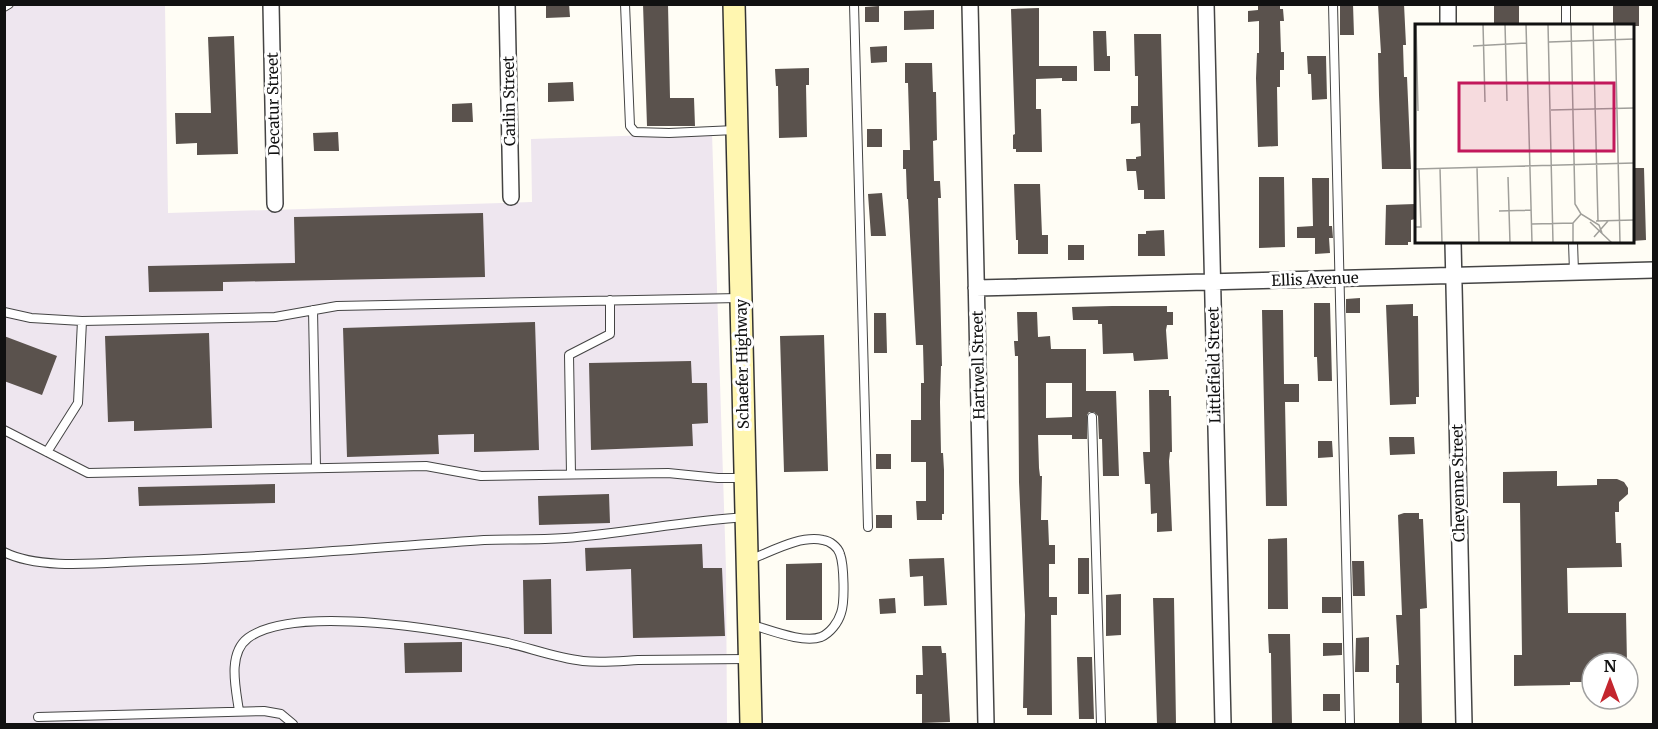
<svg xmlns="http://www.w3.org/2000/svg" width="1658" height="729" viewBox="0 0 1658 729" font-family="Merriweather,serif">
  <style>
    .industrial { fill: #eee6ef }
    .building { fill: #5a524d; fill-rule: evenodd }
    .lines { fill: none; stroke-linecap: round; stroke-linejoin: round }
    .lane-casing { stroke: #444; stroke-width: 10 }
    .street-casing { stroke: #444; stroke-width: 18 }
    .secondary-casing { stroke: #333; stroke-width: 24 }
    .lane { stroke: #fff; stroke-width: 8 }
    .street { stroke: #fff; stroke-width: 15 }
    .secondary { stroke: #fff6b0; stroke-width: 21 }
    .labels { text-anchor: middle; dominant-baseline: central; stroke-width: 6; stroke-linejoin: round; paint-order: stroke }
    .street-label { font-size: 15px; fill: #111; stroke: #fff }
    .inset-road { fill: none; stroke: #a09f9a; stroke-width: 1.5 }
    .view { fill: #c2185b; fill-opacity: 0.15; stroke: #c2185b; stroke-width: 3 }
    .inset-edge { fill: none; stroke: #111; stroke-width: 3 }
  </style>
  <rect width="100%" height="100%" fill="#fffdf5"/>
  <path class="industrial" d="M4,5H165L168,213L532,202L531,139L712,133L726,569L727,724H5Z"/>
  <path class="building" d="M546,4H569L570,17L546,18Z
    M643,4H668L670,98H694L695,126H647Z
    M1258,4H1280V9H1283L1284,21H1280L1281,52H1284V70H1280V87H1277L1278,146L1258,147L1256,78L1257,53H1259V21L1248,22V11L1258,10Z
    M1340,4H1353L1354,35H1340Z
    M1378,4H1404L1406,45H1403L1404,77H1407L1411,169H1382L1379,95L1378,53H1381Z
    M1494,4H1519V26H1494Z
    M1613,4H1639V26H1613Z
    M879,6V22H865V7Z
    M1039,8V66H1077V81H1062V78L1036,79V109H1041L1042,152H1016V149H1013V135L1015,134L1011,9Z
    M934,10V29L904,30V11Z
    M1093,31H1106L1107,56H1110V71H1094Z
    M1134,34H1161L1165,199H1144V190H1138L1136,171H1127L1126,159H1136V157L1141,156L1140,123L1131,124V106H1138V76H1135Z
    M234,36L238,154L197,155V143L176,144L175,113H211L208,37Z
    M887,46V62L871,63L870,47Z
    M1307,56H1326L1327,99L1312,100L1311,74H1308Z
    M905,63H932L933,92H936L937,140L933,141L934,181H940L941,198H938L942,366H941L940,402L941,453H943L944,470V514H942V520H917L916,501H926V462H911V420H921V383H924L923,345H916L908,199H907L906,169H903V150H910L908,83H905Z
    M809,68V85H806L807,137L779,138L778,86H776L775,69Z
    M573,82L574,101L548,102V83Z
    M472,103L473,122H452V104Z
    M867,129H882V147H867Z
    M338,132L339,151H314L313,133Z
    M1632,168H1644L1646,240L1632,241Z
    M1259,177H1284L1285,247L1259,248Z
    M1312,178H1329V226H1332L1333,238H1329L1330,253L1315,254V238H1297V227L1313,226Z
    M1014,184H1040L1042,235H1048V254H1018V240H1016Z
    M882,193L886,236H871L868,194Z
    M1415,204V219L1411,220V242H1408V245H1385L1386,205Z
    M483,213L485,277L223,282V291L149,292L148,266L295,263L294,217Z
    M1164,230L1165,256H1138V234H1146V231Z
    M1068,245H1084V260H1068Z
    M1360,298V313H1346V299Z
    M1314,303H1330L1332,381H1318L1317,357H1314Z
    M1413,304V316H1418L1419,397H1416V404L1390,405L1386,305Z
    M1112,306H1167V312H1173V325H1167L1166,330L1168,359L1134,361L1133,353L1103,354L1102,324H1098V320H1073L1072,307Z
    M1262,310H1283L1284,384H1299V402H1285L1287,506H1266Z
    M1017,312H1037L1038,337L1050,336L1051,349H1086V391H1116L1119,476H1103L1102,439H1099L1098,416L1094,412H1089L1087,415V439H1072V435H1038L1039,468L1040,476H1042L1041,520H1048L1049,545H1055V564H1049V597H1057V615H1051L1052,715H1027V708H1023L1025,615L1019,482L1018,356H1015L1014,341H1018ZM1046,383H1072V417L1046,418Z
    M874,313H886L887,353H874Z
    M535,322L539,450L474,452V434L438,435L439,454L347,457L343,328Z
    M209,333L212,428L134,431V421L108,422L105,336Z
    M824,335L828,471L784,472L780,336Z
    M4,336L57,356L42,395L4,381Z
    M691,361L692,383H707L708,423L692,424L693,446L591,450L589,363Z
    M1149,390H1169V396H1171L1172,452H1170L1169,461L1172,531L1157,532V513L1151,514L1150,484H1145L1143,452H1150Z
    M1389,437H1414L1415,454L1390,455Z
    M1318,441H1332L1333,457L1318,458Z
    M876,454H891V469H876Z
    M1557,471V486L1597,485V479H1617L1624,482L1628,488V494L1619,502V512H1615L1616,543H1621L1622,567L1567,568L1568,613H1626L1627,663H1592V682H1570V685L1514,686V655H1522L1520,503H1503V472Z
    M275,484V503L139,506L138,487Z
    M609,494L610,523L539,525L538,496Z
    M1404,513H1419V519H1423L1427,608L1420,609L1422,724H1399V683H1396V665H1399L1396,615H1402L1398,515Z
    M876,515H892V528H876Z
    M1287,538L1288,609H1268V539Z
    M702,544L703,568H722L725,636L633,638L631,569L586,571L585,548Z
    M944,558L947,605L924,606L923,576L910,577L909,559Z
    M1078,558H1089V594H1078Z
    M1352,561H1364L1365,596H1353Z
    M822,563V620H786V564Z
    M551,579L552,634H524L523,580Z
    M1121,594V635L1106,636V595Z
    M1322,597H1341V613H1322Z
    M895,598L896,613L880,614L879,599Z
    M1153,598H1174L1176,724H1157Z
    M1268,634H1290L1292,724H1272L1271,653H1269Z
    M1369,637V672H1355L1356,638Z
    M462,642V672L405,673L404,643Z
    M1323,643H1342V655L1323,656Z
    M922,646H941L942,653H946L950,722L922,723V694H916V675H923Z
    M1077,657H1092L1094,719H1079Z
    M1323,694H1340V711H1323Z"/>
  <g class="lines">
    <g class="lane-casing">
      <path id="lane" d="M625,4L630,126L635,132L669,133L735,130
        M854,4L868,527
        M1333,4L1350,724
        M1566,4V26
        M4,7L9,4
        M1573,242L1574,272
        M313,310L316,468
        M4,312L31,318L82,321L275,317L337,306L739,298
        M1092,417L1101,724
        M4,430L88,473L426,466L481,476L668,473L718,478H744
        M47,452L78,403L82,321
        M571,474L569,355L610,334V300
        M4,552C41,571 107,562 148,561C260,558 372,548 484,540C511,539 538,540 565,538C626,533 685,521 746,517
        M749,560C771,552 799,535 823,540C830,541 838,547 840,554C844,565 845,602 841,613C838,623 830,633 821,637C803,644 768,629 749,624
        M239,711C236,689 227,654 248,638C296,603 451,631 508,643C533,649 557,658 583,661C601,663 620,661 638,660C674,660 711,659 747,659
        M38,717L264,711L281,714L293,724"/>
    </g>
    <g class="street-casing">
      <path id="street" d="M271,4L275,204
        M507,4L511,197
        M970,4L986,724
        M1206,4L1223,724
        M1448,4V26
        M1453,242L1464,724
        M976,288L1654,270"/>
    </g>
    <g class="secondary-casing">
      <path id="secondary" d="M734,4L751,724"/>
    </g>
    <use href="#lane" class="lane"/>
    <use href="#street" class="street"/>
    <use href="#secondary" class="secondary"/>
  </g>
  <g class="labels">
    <g class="street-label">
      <text transform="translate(509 101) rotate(-91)">Carlin Street</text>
      <text transform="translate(273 104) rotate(-91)">Decatur Street</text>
      <text transform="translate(1315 279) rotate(-2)">Ellis Avenue</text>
      <text transform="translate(742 364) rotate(-91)">Schaefer Highway</text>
      <text transform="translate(978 365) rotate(-91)">Hartwell Street</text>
      <text transform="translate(1214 365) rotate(-91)">Littlefield Street</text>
      <text transform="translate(1458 483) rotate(-91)">Cheyenne Street</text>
    </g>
  </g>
  <g transform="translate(1415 24)">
    <rect width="219" height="219" fill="#fffdf5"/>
    <path class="inset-road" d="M1,0L3,87M68,0L70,78M90,0L92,77M111,0L117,219M133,0L138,219M156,0L160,180L166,190L184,201L187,209M178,0L183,197M200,0L205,219M134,18L219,15M58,22L112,19M136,86L219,84M62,143L64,219M25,144L27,219M0,145L219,139M93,153L95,219M84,187L116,186M181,197L219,196M175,198L197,219M158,199V219M117,200L158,199L166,190M0,203H6L4,145M179,213L193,197"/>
    <path class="view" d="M44,59H199V127H44Z"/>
    <rect width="219" height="219" class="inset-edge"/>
  </g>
  <rect width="1658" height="729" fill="none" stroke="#111111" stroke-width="12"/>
  <g transform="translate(1610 681)"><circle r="28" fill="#ffffff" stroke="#a0a0a0" stroke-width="1.5"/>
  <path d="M0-4.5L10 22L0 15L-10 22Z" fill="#c4262e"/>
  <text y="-9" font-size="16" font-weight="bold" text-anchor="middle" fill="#111111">N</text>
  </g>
</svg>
